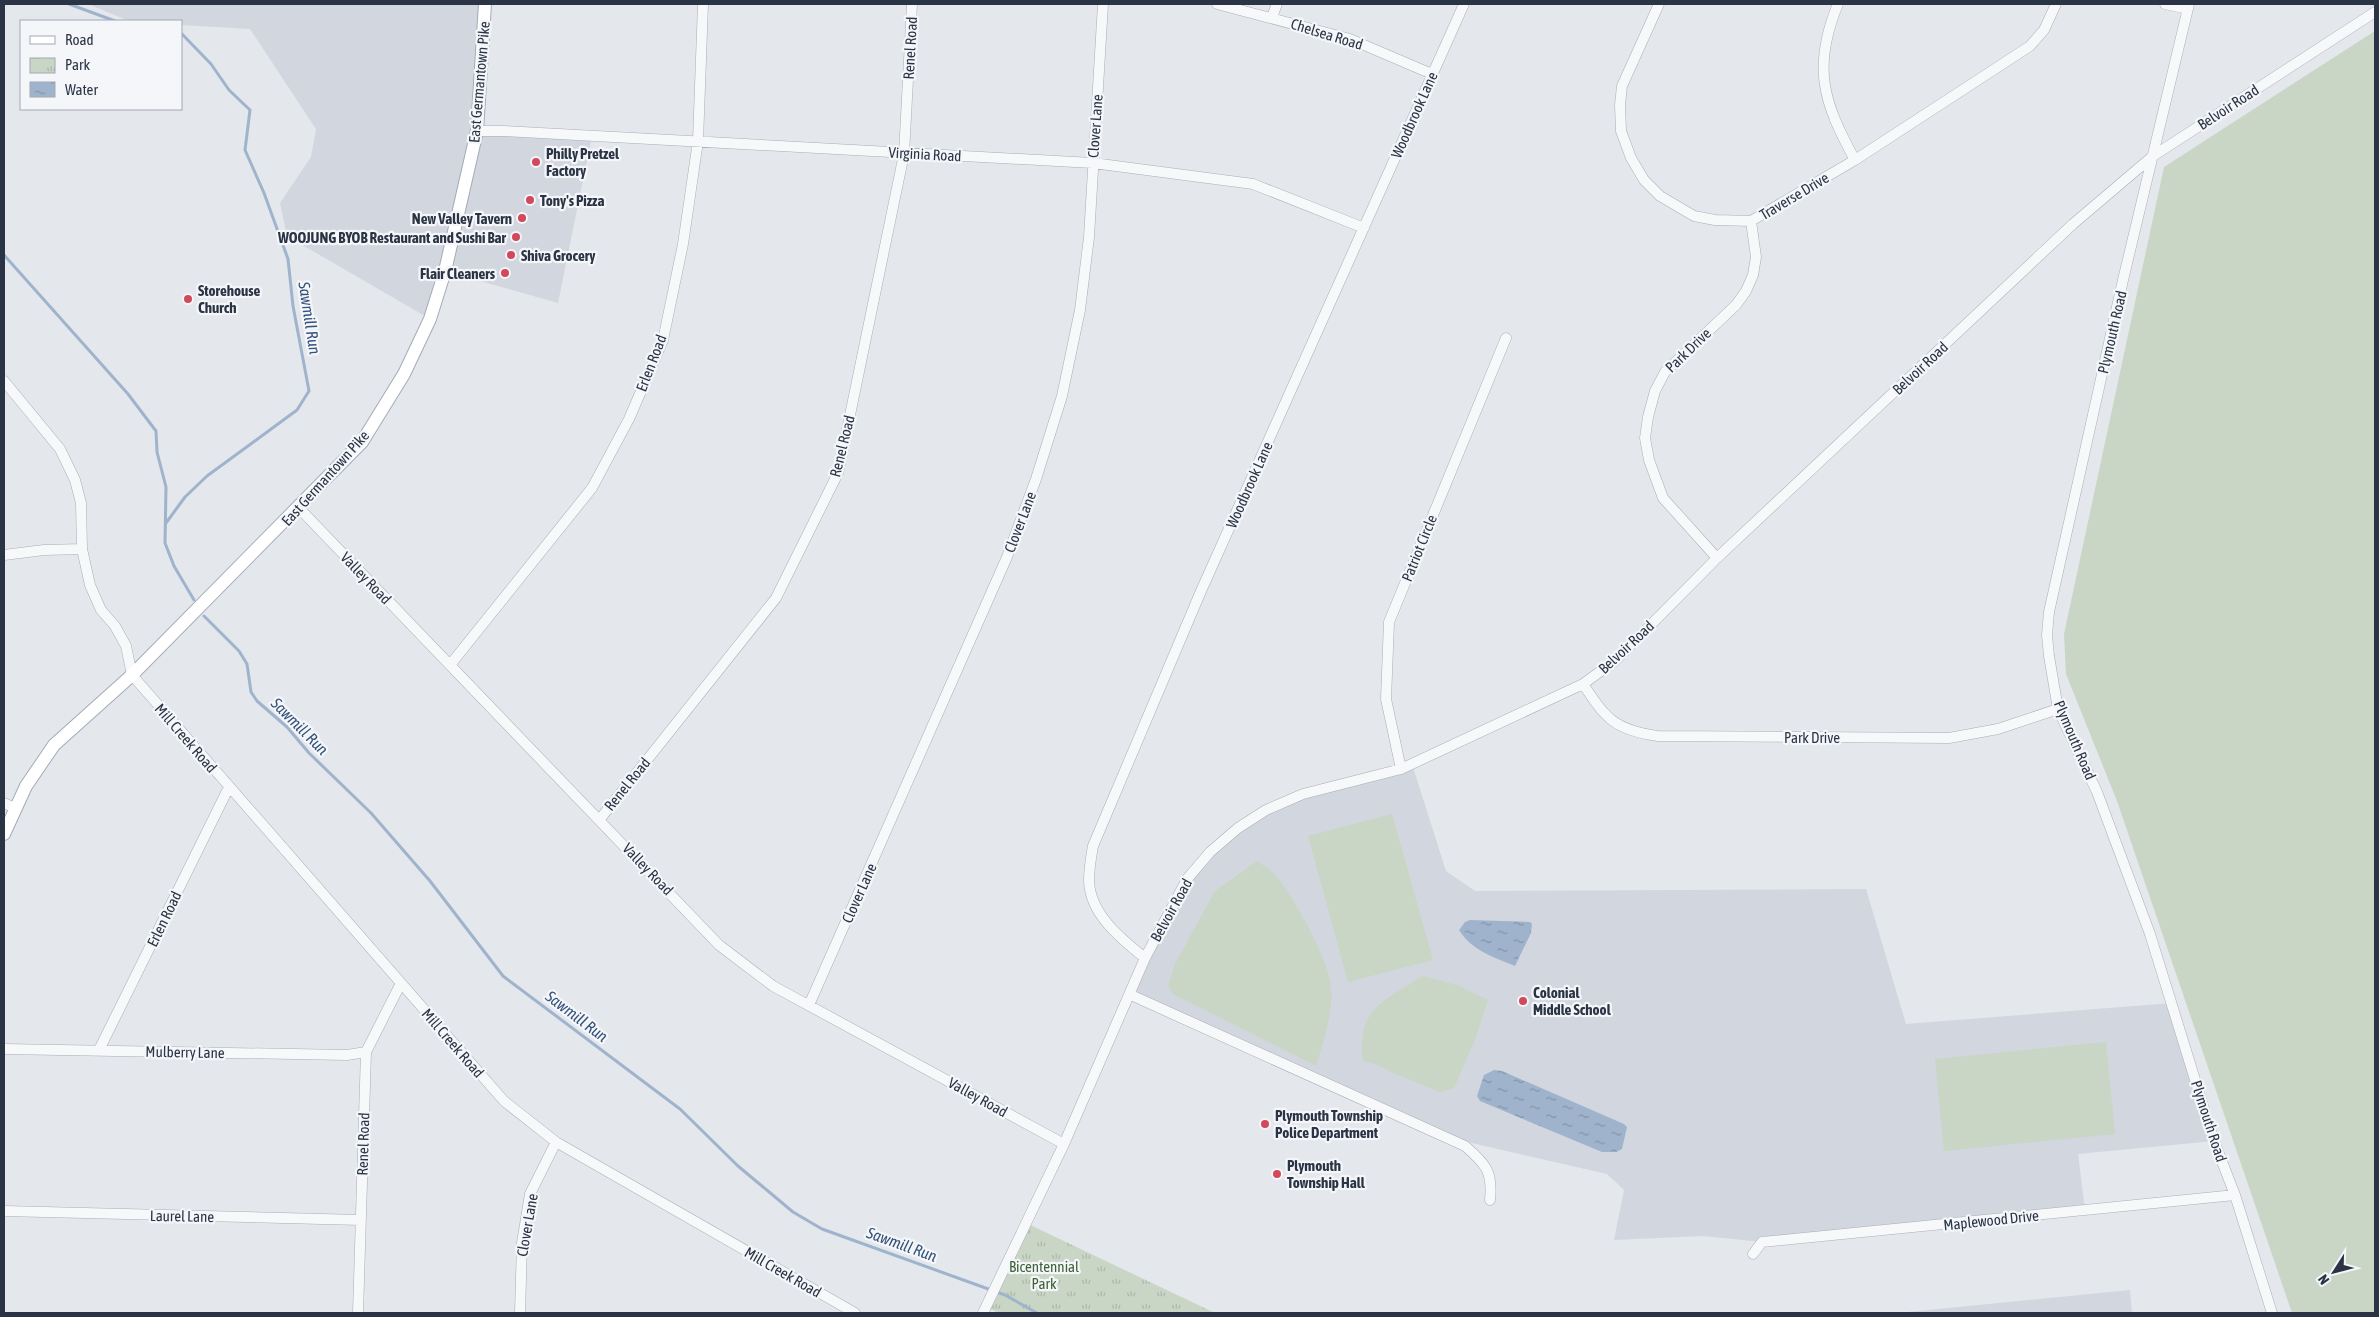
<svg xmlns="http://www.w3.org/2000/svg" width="2379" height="1317" viewBox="0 0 2379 1317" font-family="'Asap Condensed',sans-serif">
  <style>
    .built { fill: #d2d6de }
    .grass { fill: #c9d6c5 }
    .park { fill: url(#park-tufts) }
    .water { fill: url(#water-ripples) }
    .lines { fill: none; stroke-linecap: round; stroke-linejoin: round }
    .stream { stroke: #9fb4cc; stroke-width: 3 }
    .minor-casing { stroke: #a9aeb7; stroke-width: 11 }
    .major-casing { stroke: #a3abb8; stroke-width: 14 }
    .minor { stroke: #f7f8fa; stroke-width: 10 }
    .major { stroke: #fff; stroke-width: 12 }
    .poi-dot { fill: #d1495b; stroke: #f4f6f9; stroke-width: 2 }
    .labels { text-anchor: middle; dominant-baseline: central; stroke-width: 4.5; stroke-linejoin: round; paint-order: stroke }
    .street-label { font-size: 15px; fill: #2b3445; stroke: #f4f6f9 }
    .poi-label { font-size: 15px; font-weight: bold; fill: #2b3445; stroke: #f4f6f9; text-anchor: start }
    .park-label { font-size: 15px; fill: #3f6138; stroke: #f4f6f9 }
    .water-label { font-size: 16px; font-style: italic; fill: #34527a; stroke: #f4f6f9 }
  </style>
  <defs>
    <pattern id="park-tufts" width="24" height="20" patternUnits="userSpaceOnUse" patternTransform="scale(1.25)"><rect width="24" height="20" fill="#c9d6c5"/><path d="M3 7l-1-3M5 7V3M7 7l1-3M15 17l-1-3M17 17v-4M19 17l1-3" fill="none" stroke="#adb8ab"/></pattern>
    <pattern id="water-ripples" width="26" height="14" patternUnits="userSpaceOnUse" patternTransform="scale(1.25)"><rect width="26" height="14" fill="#9fb4cc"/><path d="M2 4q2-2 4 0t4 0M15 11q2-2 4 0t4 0" fill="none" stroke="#8293a7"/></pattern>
  </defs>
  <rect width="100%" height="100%" fill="#e4e7ec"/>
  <path class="built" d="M88,4H485L477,131L592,136L558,303L445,271L430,319L287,236L280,203L311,157L316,129L250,29L181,25V21H129Z
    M1412,764L1446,871L1475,891L1866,889L1906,1024L2173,1003L2214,1141L2078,1154L2085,1210L1762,1242L1703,1236L1614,1240L1624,1190L1607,1174L1446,1137L1131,995L1187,879L1210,852L1266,810Z
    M2130,1290L2132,1313H1898Z"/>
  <path class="grass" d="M2375,31V1313H2292L2117,801L2066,674L2064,634L2164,167Z
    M1392,814L1433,960L1348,982L1308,836Z
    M1257,861C1264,866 1273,871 1278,878C1295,901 1329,959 1331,987C1333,1013 1324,1041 1316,1066L1173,994L1168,985L1175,964L1215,891Z
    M1422,976L1457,985L1488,1000L1476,1037L1454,1088L1440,1092L1391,1072L1376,1064L1363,1061C1356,1008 1384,1002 1422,976Z
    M2106,1042L2115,1134L1944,1151L1935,1059Z"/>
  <path class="park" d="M1026,1223L1215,1313H999L986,1307Z"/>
  <path class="water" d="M1470,920L1530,922L1532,924L1531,933L1515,966C1494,957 1472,951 1459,930L1465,922Z
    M1494,1070L1502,1071L1624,1124L1627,1127L1622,1149L1616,1152H1602L1480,1101L1477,1096L1484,1075Z"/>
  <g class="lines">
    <path class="stream" d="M69,4L115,21
      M4,255L128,394L156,431L157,452L166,487L165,543L174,566L194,600
      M166,523L185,497L207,476L297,410L309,391L293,306L288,259L264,193L245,150L250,110L229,90L211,64L181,33
      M204,616L239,651L247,664L251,692L257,701L287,727L309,753L371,813L430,881L503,976L680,1109L738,1166L793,1212L822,1229L1005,1295L1037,1313"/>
    <g class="minor-casing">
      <path id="minor" d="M1217,4L1350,39L1432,74
        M1659,4L1622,86L1620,105L1621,131L1631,158L1644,180L1660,196L1694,216L1715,220L1751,221L1855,160L2030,46L2044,30L2056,4
        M1838,4C1812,67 1823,102 1855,160
        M2165,4L2188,9
        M2189,4L2123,280L2049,612L2047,635L2049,656L2058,709L2097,792L2150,934L2214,1141L2235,1195L2272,1313
        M1272,17L1277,4
        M477,131H504L1093,163L1253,184L1364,228
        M4,381L60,449L75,480L81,503L82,549L90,585L101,610L115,626L126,646L132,675L504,1101L556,1142L855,1313
        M299,508L719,945L773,986L1064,1144
        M4,555L44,550L82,549
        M1717,558L1663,498L1649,460L1645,438L1648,417L1655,391L1665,372L1736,305L1746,291L1753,275L1756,257L1751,221
        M450,665L592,488L629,419L663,340L683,244L698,141L703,4
        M1583,684C1606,719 1615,730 1658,736L1949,738L1998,729L2058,709
        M1401,769L1386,699L1389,622L1506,338
        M4,803L15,808
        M600,819L776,598L838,473L904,154L912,4
        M1145,958C1121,939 1090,914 1089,881C1089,869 1091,857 1093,846L1201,591L1464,4
        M1131,995L1465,1146C1486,1164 1493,1172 1490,1200
        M809,1005L1007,557L1036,479L1062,396L1080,310L1089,237L1103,4
        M4,1049L347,1055L366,1052
        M99,1050L229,787
        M4,1211L361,1220
        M1753,1254L1762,1242L2235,1195
        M358,1313L366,1052L401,983
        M520,1313L522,1243L530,1194L556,1142
        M983,1313L1064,1144L1145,958L1187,879L1210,852L1238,828L1266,810L1303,794L1401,769L1583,684L1616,660L1717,558L2073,224L2153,156L2375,12"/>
    </g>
    <g class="major-casing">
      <path id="major" d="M4,834L26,786L54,745L132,675L362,442L404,374L430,319L445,271L477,131L485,4"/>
    </g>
    <use href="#minor" class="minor"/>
    <use href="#major" class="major"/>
  </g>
  <g class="poi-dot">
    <circle cx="536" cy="162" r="5"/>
    <circle cx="530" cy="200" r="5"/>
    <circle cx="522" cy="218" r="5"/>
    <circle cx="516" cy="237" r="5"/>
    <circle cx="511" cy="255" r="5"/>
    <circle cx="505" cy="273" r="5"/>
    <circle cx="188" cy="299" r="5"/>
    <circle cx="1523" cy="1001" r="5"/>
    <circle cx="1265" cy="1124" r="5"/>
    <circle cx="1277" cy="1174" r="5"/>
  </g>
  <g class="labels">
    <g class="street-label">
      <text transform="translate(1327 34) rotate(17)">Chelsea Road</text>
      <text transform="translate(910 48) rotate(-87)">Renel Road</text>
      <text transform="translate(479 82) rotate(-85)">East Germantown Pike</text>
      <text transform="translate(2228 107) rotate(-33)">Belvoir Road</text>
      <text transform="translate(1414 115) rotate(-66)">Woodbrook Lane</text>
      <text transform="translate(1095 126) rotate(-86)">Clover Lane</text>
      <text transform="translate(925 154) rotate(3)">Virginia Road</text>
      <text transform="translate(1794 196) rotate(-31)">Traverse Drive</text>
      <text transform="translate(2112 332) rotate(-77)">Plymouth Road</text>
      <text transform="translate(1688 350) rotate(-44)">Park Drive</text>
      <text transform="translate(651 363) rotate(-69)">Erlen Road</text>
      <text transform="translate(1920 368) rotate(-43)">Belvoir Road</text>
      <text transform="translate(842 446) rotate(-76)">Renel Road</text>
      <text transform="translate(325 478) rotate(-48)">East Germantown Pike</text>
      <text transform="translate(1249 485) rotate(-66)">Woodbrook Lane</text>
      <text transform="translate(1020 522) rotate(-69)">Clover Lane</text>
      <text transform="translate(1419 548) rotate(-68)">Patriot Circle</text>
      <text transform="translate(366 578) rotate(46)">Valley Road</text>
      <text transform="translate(1626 647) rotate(-43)">Belvoir Road</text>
      <text x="1812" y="737">Park Drive</text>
      <text transform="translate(186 738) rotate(49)">Mill Creek Road</text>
      <text transform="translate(2075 740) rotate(67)">Plymouth Road</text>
      <text transform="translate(627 784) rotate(-51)">Renel Road</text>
      <text transform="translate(648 869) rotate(46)">Valley Road</text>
      <text transform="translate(859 893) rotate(-66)">Clover Lane</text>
      <text transform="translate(1171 910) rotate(-61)">Belvoir Road</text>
      <text transform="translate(164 919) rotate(-64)">Erlen Road</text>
      <text transform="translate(453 1043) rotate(49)">Mill Creek Road</text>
      <text transform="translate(185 1052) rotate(1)">Mulberry Lane</text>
      <text transform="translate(978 1097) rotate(29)">Valley Road</text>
      <text transform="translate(2209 1121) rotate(72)">Plymouth Road</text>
      <text transform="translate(363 1144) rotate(-88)">Renel Road</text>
      <text transform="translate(182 1216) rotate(1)">Laurel Lane</text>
      <text transform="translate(1991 1220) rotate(-6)">Maplewood Drive</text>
      <text transform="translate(527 1225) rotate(-80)">Clover Lane</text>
      <text transform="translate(783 1272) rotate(30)">Mill Creek Road</text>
    </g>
    <g class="poi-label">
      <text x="546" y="153">Philly Pretzel<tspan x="546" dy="17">Factory</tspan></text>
      <text x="540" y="200">Tony's Pizza</text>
      <text x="512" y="218" text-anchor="end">New Valley Tavern</text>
      <text x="506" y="237" text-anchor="end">WOOJUNG BYOB Restaurant and Sushi Bar</text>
      <text x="521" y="255">Shiva Grocery</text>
      <text x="495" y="273" text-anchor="end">Flair Cleaners</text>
      <text x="198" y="290">Storehouse<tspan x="198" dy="17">Church</tspan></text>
      <text x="1533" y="992">Colonial<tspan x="1533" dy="17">Middle School</tspan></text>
      <text x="1275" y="1115">Plymouth Township<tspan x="1275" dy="17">Police Department</tspan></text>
      <text x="1287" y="1165">Plymouth<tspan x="1287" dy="17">Township Hall</tspan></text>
    </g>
    <g class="park-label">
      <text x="1044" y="1266">Bicentennial<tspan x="1044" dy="17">Park</tspan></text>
    </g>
    <g class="water-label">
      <text transform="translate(310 318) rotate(81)">Sawmill Run</text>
      <text transform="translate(300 726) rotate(45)">Sawmill Run</text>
      <text transform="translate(577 1016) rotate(37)">Sawmill Run</text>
      <text transform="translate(902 1244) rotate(20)">Sawmill Run</text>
    </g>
  </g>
  <rect width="2379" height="1317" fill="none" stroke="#2b3445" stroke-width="10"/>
  <rect x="20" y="20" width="162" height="90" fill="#f4f6f9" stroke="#a4a8b1"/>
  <rect x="30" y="36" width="25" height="8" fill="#ffffff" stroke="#a4a8b1"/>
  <text x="65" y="45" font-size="15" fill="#2b3445">Road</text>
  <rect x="30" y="58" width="25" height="15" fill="url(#park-tufts)" stroke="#a4a8b1"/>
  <text x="65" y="70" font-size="15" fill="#2b3445">Park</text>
  <rect x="30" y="82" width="25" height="15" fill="url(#water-ripples)" stroke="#a4a8b1"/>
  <text x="65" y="95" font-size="15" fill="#2b3445">Water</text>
  <g transform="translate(2334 1272) rotate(234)" stroke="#f4f6f9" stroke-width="4" paint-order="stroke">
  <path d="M0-4L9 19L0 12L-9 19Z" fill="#2b3445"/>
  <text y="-8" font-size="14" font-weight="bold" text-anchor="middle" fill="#2b3445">N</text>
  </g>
</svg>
